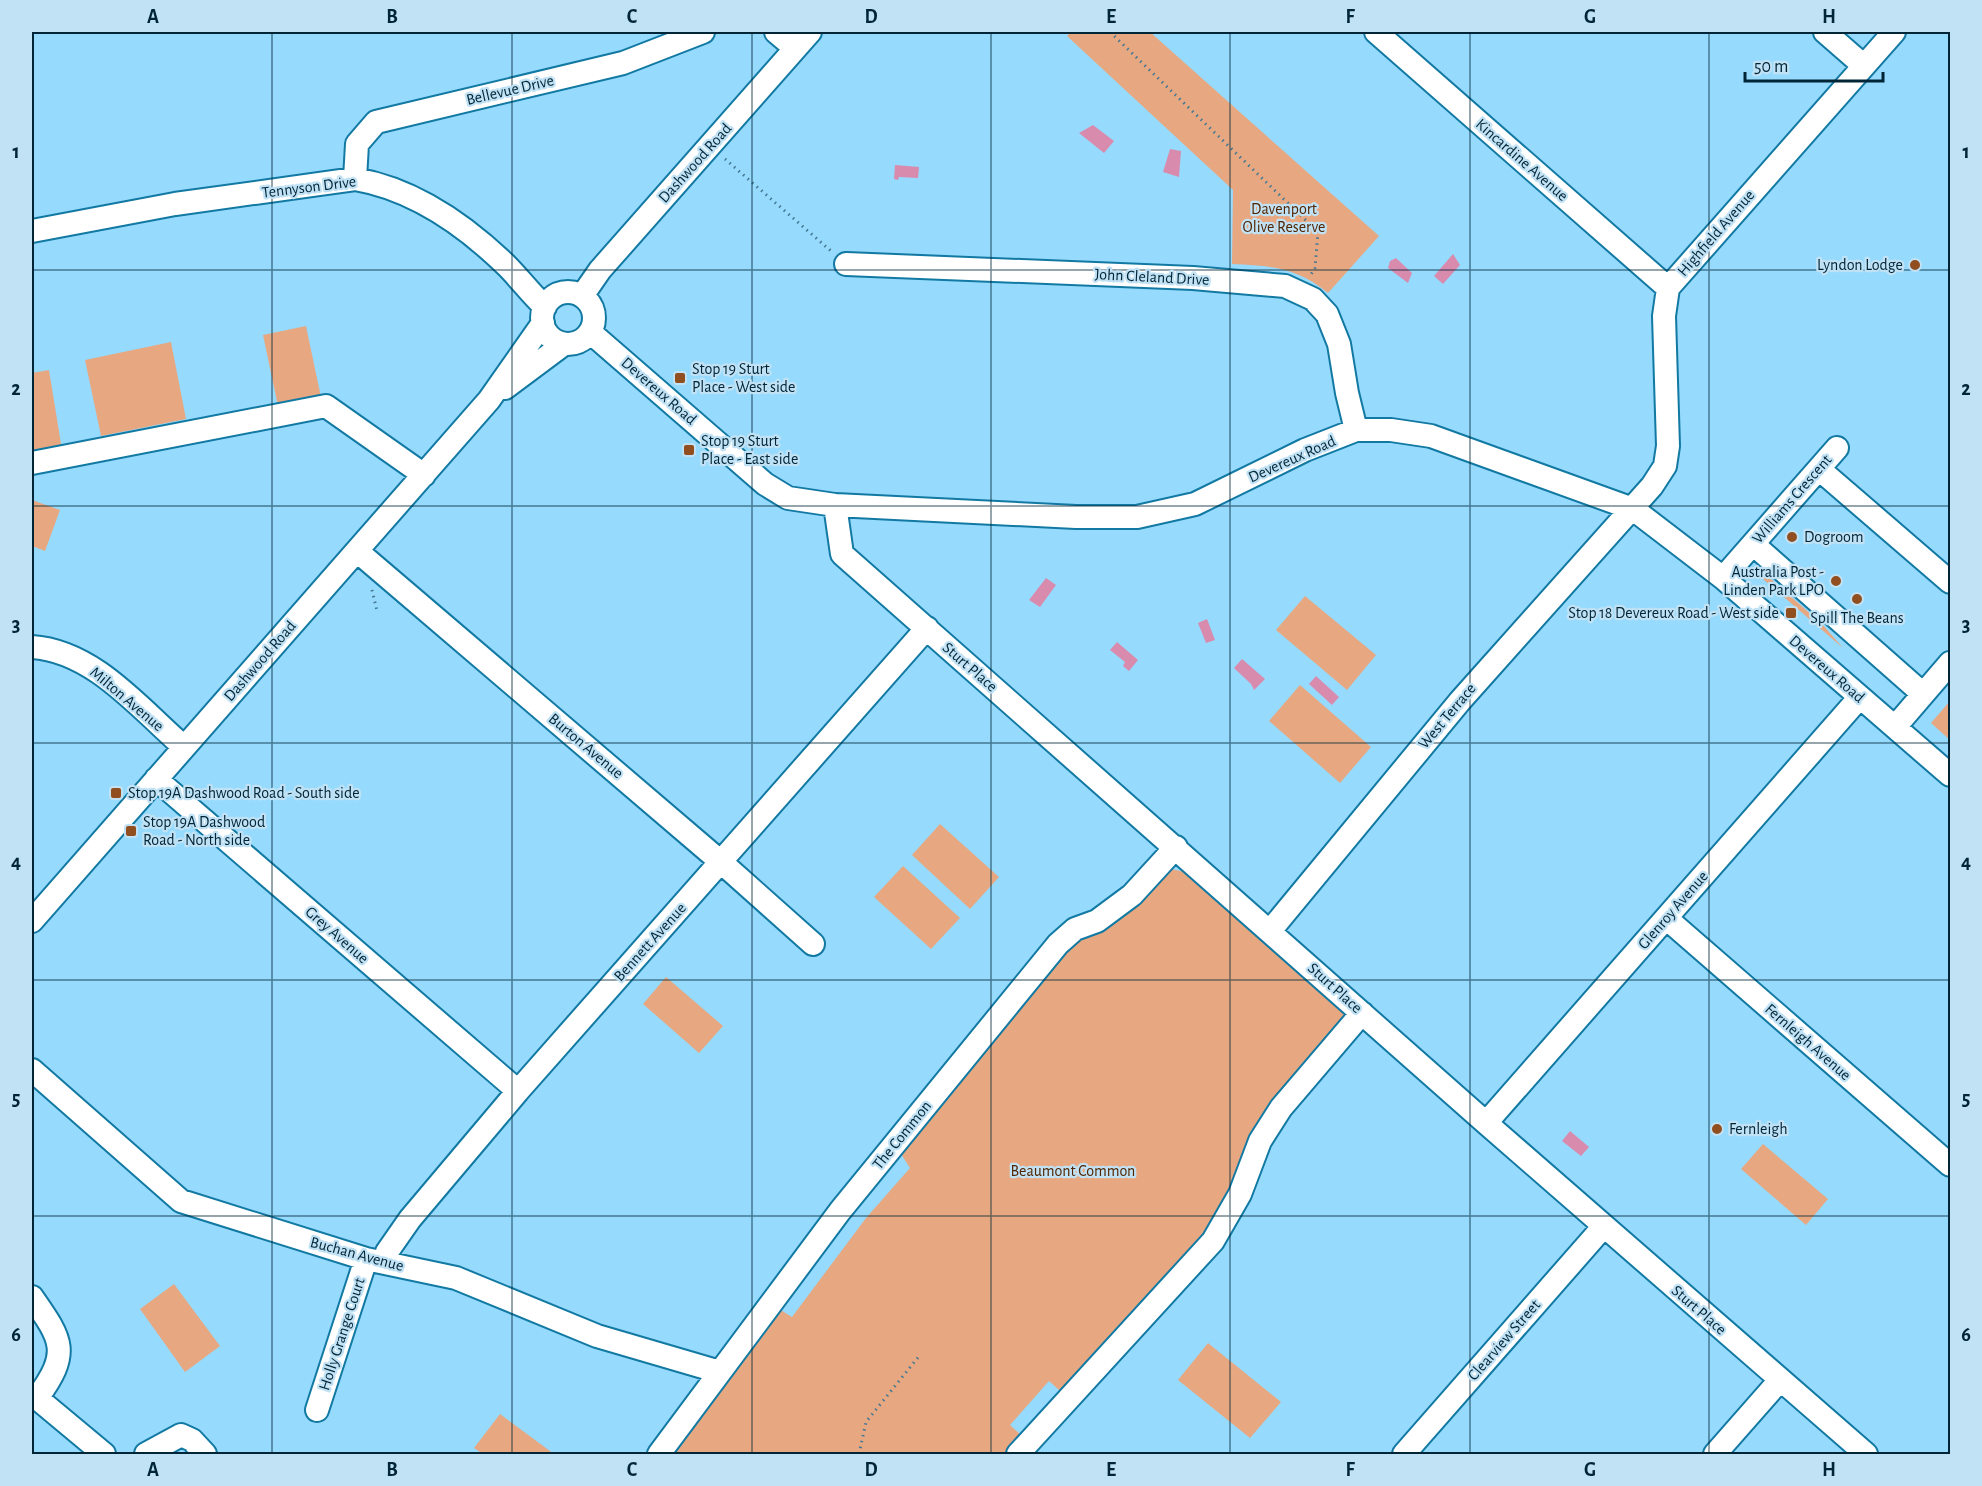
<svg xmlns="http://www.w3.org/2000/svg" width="1982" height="1486" viewBox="0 0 1982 1486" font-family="'Alegreya Sans',sans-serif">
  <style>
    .green { fill: #e7a881 }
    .water { fill: #d98bad }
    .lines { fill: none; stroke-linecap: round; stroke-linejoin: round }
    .minor-casing { stroke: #1279a2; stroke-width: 26 }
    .path { stroke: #457892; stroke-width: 3; stroke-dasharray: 1.5 4.5; stroke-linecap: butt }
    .minor { stroke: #fff; stroke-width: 22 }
    .grid { fill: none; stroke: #002536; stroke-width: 1.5; stroke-opacity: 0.55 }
    .poi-dot { fill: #914e1e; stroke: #c1e2f4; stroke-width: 2 }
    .labels { text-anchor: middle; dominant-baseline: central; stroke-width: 4.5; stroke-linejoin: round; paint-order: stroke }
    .street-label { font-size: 16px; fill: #002536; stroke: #c1e2f4 }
    .park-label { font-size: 16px; fill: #522502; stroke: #c1e2f4 }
    .poi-label { font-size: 16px; fill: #002536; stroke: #c1e2f4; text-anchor: start }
    .neatline { fill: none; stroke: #002536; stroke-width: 2 }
    .grid-label { font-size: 20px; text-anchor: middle; font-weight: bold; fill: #002536 }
  </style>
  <rect width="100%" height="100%" fill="#96dafe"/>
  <path class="green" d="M1071,32H1150L1379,236L1328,293C1296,267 1272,266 1232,264L1233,190L1067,36Z
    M306,326L322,402L279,411L263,335Z
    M171,342L186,419L101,436L85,360Z
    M49,370L62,450L32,455V373Z
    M32,500L60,510L45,551L32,546Z
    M1762,571L1822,624L1843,648L1756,573Z
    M1305,596L1376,655L1347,690L1276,630Z
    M1300,685L1371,747L1340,783L1269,721Z
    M1950,701V740L1931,723Z
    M940,824L999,877L970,909L912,855Z
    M903,866L960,918L931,949L874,897Z
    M1171,869L1185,872L1353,1019L1186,1261L1060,1391L1049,1381L1010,1425L1022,1436L1007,1454H675L779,1309L792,1317L866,1218L910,1168L901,1154L1065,952Z
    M666,977L723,1026L699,1053L643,1004Z
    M1763,1144L1828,1199L1806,1225L1741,1169Z
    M174,1284L220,1346L185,1372L140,1309Z
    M1208,1343L1281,1402L1250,1438L1178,1380Z
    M500,1414L554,1454H483L474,1448Z"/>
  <path class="water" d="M1093,125L1114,141L1104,153L1079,133Z
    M1170,149L1181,151L1179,177L1163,172Z
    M895,165L919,167L918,178L899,177L898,180L894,179Z
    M1453,254L1460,265L1443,284L1434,276Z
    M1396,258L1412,273L1408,283L1388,268L1390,261Z
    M1046,578L1056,585L1040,607L1029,600Z
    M1207,619L1215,640L1206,643L1198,623Z
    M1117,642L1138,660L1129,671L1123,666L1125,662L1110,650Z
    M1242,659L1265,679L1254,690L1251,684L1234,668Z
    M1316,676L1339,697L1332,705L1309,684Z
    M1570,1131L1589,1147L1581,1156L1562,1141Z"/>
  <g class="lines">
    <g class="minor-casing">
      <path id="minor" d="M776,32L795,48
        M1376,32L1668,288
        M1825,32L1864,66
        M355,179L357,144L376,122L623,63L703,32
        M32,231L175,204L355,179C413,189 466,226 507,266C520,279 531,294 545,307
        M846,264L1193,278L1285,286L1313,299L1327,314L1339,344L1347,393L1356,430
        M542 318a26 26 0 1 1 52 0a26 26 0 1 1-52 0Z
        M582,296L600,270L810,32
        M590,332L765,484L788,498L835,505L1076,517H1137L1195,504L1305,450L1356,430H1391L1431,436L1633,509L1723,578L1950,775
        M505,388L564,344
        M32,463L326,406L424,475
        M1819,469L1950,582
        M835,505L842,554L1486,1123L1866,1454
        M1753,544L1923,694
        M357,551L721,862L813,944
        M1723,578L1837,448
        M32,647C94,651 140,709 184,747
        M1895,727L1950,663
        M156,779L518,1091
        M1666,918L1950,1165
        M32,921L489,400L543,323
        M1270,931L1460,701L1652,486L1665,466L1668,446L1664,316L1668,288L1894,32
        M32,1070L181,1201L366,1259L456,1278L597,1336L720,1372
        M1486,1123L1860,697
        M384,1262L387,1252L410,1219L518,1091L927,628
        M32,1297C62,1340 71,1352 37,1398
        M32,1394L104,1454
        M317,1410L366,1259
        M146,1454L181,1435L192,1440L205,1454
        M659,1454L840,1211L1058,944L1075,929L1097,921L1132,895L1176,847
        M1018,1454L1213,1241L1240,1194L1260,1141L1281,1108L1362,1013
        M1404,1454L1604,1226
        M1715,1454L1780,1380"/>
    </g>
    <path class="path" d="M1110,32L1318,232L1315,268L1310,276
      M725,159L831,251
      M372,590L377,611
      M859,1454L866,1422L920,1355"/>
    <use href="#minor" class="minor"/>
  </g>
  <path class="grid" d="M272,32V1454M512,32V1454M752,32V1454M991,32V1454M1230,32V1454M1470,32V1454M1709,32V1454M32,270H1950M32,506H1950M32,743H1950M32,980H1950M32,1216H1950"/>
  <g class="poi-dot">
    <circle cx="1915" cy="265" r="6"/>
    <rect x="674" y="372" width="12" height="12" rx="3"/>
    <rect x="683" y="444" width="12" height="12" rx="3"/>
    <circle cx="1792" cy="537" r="6"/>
    <circle cx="1836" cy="581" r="6"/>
    <circle cx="1857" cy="599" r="6"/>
    <rect x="1785" y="607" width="12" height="12" rx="3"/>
    <rect x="110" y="787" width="12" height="12" rx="3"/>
    <rect x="125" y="825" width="12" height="12" rx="3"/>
    <circle cx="1717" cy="1129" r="6"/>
  </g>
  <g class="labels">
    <g class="street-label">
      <text transform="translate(510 90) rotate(-13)">Bellevue Drive</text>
      <text transform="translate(1522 160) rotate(41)">Kincardine Avenue</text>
      <text transform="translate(695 163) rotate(-48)">Dashwood Road</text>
      <text transform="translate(309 187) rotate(-7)">Tennyson Drive</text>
      <text transform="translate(1716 233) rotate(-49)">Highfield Avenue</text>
      <text transform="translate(1152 277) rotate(3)">John Cleland Drive</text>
      <text transform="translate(659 391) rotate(41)">Devereux Road</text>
      <text transform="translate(1292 459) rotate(-24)">Devereux Road</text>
      <text transform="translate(1792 499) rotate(-49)">Williams Crescent</text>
      <text transform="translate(260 661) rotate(-49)">Dashwood Road</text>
      <text transform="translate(970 667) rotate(41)">Sturt Place</text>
      <text transform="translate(1827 669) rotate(41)">Devereux Road</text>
      <text transform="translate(127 699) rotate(40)">Milton Avenue</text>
      <text transform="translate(1447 716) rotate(-50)">West Terrace</text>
      <text transform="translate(586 746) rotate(40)">Burton Avenue</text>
      <text transform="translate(1673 910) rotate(-49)">Glenroy Avenue</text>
      <text transform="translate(337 935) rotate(41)">Grey Avenue</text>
      <text transform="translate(650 942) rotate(-48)">Bennett Avenue</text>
      <text transform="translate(1335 988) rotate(42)">Sturt Place</text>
      <text transform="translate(1808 1042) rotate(41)">Fernleigh Avenue</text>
      <text transform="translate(902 1135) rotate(-51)">The Common</text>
      <text transform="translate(357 1254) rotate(15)">Buchan Avenue</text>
      <text transform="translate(1699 1310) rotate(41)">Sturt Place</text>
      <text transform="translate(342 1334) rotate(-72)">Holly Grange Court</text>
      <text transform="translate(1504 1340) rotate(-49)">Clearview Street</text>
    </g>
    <g class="park-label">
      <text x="1284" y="209">Davenport<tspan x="1284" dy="18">Olive Reserve</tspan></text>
      <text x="1073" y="1171">Beaumont Common</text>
    </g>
    <g class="poi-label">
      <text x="1903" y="265" text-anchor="end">Lyndon Lodge</text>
      <text x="692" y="369">Stop 19 Sturt<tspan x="692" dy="18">Place - West side</tspan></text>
      <text x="701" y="441">Stop 19 Sturt<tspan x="701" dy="18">Place - East side</tspan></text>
      <text x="1804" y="537">Dogroom</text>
      <text x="1824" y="572" text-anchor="end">Australia Post -<tspan x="1824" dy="18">Linden Park LPO</tspan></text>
      <text x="1779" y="613" text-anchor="end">Stop 18 Devereux Road - West side</text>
      <text x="1857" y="618" text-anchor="middle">Spill The Beans</text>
      <text x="128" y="793">Stop 19A Dashwood Road - South side</text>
      <text x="143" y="822">Stop 19A Dashwood<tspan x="143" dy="18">Road - North side</tspan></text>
      <text x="1729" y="1129">Fernleigh</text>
    </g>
  </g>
  <rect width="1982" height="1486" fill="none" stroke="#c1e2f4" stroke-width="66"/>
  <path d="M1745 72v9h138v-9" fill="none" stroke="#002536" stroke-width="3"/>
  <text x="1754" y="72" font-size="18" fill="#002536" stroke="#c1e2f4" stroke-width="4.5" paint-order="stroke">50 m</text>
  <rect x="33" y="33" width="1916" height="1420" class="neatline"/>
  <g class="grid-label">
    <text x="153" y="23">A</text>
    <text x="392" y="23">B</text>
    <text x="632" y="23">C</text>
    <text x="871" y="23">D</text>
    <text x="1111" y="23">E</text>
    <text x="1350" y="23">F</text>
    <text x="1590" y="23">G</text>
    <text x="1829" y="23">H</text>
    <text x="16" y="158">1</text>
    <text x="1966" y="158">1</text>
    <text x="16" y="395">2</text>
    <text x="1966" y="395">2</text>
    <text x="16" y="631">3</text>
    <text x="1966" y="631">3</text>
    <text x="16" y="868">4</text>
    <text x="1966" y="868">4</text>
    <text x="16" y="1105">5</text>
    <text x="1966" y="1105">5</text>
    <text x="16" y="1341">6</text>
    <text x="1966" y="1341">6</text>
    <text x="153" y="1476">A</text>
    <text x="392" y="1476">B</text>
    <text x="632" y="1476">C</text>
    <text x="871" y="1476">D</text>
    <text x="1111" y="1476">E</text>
    <text x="1350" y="1476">F</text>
    <text x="1590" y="1476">G</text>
    <text x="1829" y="1476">H</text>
  </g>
</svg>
